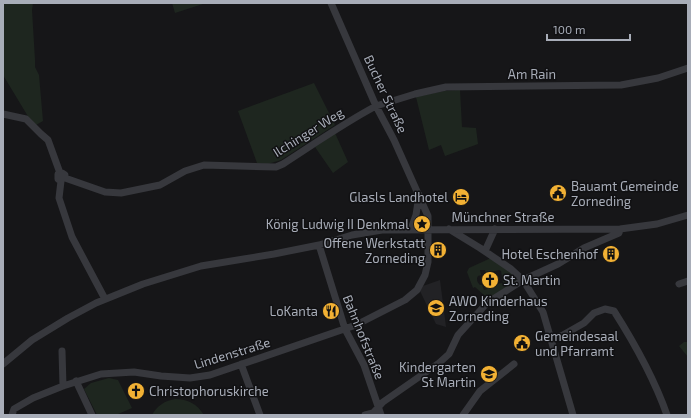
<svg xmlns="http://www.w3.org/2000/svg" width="691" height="418" viewBox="0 0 691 418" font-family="'Exo 2',sans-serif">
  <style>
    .built { fill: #222225 }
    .green { fill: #1e261f; fill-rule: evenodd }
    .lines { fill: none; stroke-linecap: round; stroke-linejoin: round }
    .minor { stroke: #37383d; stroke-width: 7 }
    .labels { text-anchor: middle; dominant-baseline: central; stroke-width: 3; stroke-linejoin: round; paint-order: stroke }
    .street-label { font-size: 13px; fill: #a8adb8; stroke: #111113 }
    .poi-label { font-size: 13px; fill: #a8adb8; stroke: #111113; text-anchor: end }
  </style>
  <rect width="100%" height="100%" fill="#161618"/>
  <path class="built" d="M440,280L446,327L436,324L420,291L423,286Z"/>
  <path class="green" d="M3,3H33L32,10L35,60V67L39,75L43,121L36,125L29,118L3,75Z
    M172,3H206L175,13Z
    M314,83L335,125L281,160L268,164L257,163L238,111Z
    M460,90L462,127L476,128L478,144L445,156L441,145L429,150L416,97L444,91Z
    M335,133L348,162L333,173L315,147Z
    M491,258L504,266L517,279V282L497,295L486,297L475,287L473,288L467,272L469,268ZM480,270H485L486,273L499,270L501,271L503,283L488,285V289L484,290L482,285H480C477,282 476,279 478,276L481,275Z
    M684,342H688V357L679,346Z
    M109,378L118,380L132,408L116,415H97L84,389L91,383Z
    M175,399C188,399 197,404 204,415H152C157,406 164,401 175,399Z"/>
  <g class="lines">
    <path class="minor" d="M3,114L26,119L41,134L48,140L60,173
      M61,181L58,179V174L62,173L65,175V178L105,192L121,193L160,185L185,171L204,165L276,167L283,164C314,144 344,123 376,106L415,94L446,87L621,85L658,78L688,68
      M61,181L59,198L72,237L105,299
      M411,229L416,215L419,195
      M449,229L480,248L511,269L523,280L543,312L573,415
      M319,245L345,329L364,365L381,415
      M485,251L495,229
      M679,284L688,281
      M551,339L563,335L584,323L594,313L605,309L614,311C635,344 654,378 667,415
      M62,351L63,386
      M3,364L32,340L68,318L96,303L143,284L201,266L274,254L319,245L352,235L382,230L620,229L657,224L688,215
      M241,364L260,415
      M76,381L92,415
      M12,415L14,409L33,398L63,386L101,374L134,372L161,376L190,378L210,375L356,325L405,300L417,290L425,275L428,262V216L394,140L376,106L331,3
      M365,415L373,413L383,402L439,363L449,354L458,335L487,303L523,280L558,264L584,248L619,233L620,229
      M463,415L480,391L514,364"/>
  </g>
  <defs>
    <g id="civic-disc" transform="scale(0.9)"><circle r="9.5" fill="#f2b134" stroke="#111113"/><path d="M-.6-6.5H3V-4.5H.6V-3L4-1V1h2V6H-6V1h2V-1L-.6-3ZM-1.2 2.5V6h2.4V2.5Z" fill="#111"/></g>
    <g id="hotel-disc" transform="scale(0.9)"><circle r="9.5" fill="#f2b134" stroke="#111113"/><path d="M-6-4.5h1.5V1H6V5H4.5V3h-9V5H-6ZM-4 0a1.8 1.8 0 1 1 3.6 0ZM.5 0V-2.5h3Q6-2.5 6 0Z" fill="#111"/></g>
    <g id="sight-disc" transform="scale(0.9)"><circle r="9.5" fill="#f2b134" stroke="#111113"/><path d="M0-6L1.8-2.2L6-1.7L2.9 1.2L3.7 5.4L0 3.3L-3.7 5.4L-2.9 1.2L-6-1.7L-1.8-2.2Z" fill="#111"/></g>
    <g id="building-disc" transform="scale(0.9)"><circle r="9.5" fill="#f2b134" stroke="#111113"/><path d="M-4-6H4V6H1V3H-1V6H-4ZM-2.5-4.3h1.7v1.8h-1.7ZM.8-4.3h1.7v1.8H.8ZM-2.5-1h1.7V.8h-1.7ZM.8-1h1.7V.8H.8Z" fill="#111"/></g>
    <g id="church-disc" transform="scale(0.9)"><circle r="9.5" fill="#f2b134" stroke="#111113"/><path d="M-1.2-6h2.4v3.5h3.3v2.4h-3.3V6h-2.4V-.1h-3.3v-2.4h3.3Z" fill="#111"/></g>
    <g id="school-disc" transform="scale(0.9)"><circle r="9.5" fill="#f2b134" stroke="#111113"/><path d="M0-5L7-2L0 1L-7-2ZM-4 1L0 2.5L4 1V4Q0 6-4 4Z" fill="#111"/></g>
    <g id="restaurant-disc" transform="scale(0.9)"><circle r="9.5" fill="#f2b134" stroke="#111113"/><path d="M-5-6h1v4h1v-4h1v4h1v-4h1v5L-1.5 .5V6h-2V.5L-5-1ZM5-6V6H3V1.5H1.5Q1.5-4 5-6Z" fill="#111"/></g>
  </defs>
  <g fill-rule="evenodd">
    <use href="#civic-disc" x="558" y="193"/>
    <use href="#hotel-disc" x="461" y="197"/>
    <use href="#sight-disc" x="422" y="224"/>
    <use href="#building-disc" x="438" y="250"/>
    <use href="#building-disc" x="611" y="254"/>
    <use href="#church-disc" x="490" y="280"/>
    <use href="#school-disc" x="436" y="308"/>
    <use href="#restaurant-disc" x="331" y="311"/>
    <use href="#civic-disc" x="522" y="343"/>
    <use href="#school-disc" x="489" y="374"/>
    <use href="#church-disc" x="136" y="391"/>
  </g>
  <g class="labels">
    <g class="street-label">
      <text x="532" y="74">Am Rain</text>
      <text transform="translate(386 94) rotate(65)">Bucher Straße</text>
      <text transform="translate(308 132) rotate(-32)">Ilchinger Weg</text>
      <text x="503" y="217">Münchner Straße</text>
      <text transform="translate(364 337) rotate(68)">Bahnhofstraße</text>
      <text transform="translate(232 353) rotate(-17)">Lindenstraße</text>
    </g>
    <g class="poi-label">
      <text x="571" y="186" text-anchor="start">Bauamt Gemeinde<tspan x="571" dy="15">Zorneding</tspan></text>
      <text x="448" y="197">Glasls Landhotel</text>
      <text x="409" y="224">König Ludwig II Denkmal</text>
      <text x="425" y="243">Offene Werkstatt<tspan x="425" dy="15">Zorneding</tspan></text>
      <text x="598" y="254">Hotel Eschenhof</text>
      <text x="503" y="280" text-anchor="start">St. Martin</text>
      <text x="449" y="301" text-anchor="start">AWO Kinderhaus<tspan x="449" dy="15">Zorneding</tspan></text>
      <text x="318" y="311">LoKanta</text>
      <text x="535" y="336" text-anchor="start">Gemeindesaal<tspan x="535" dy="15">und Pfarramt</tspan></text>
      <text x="476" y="367">Kindergarten<tspan x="476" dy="15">St Martin</tspan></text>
      <text x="149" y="391" text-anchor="start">Christophoruskirche</text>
    </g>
  </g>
  <rect width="691" height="418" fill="none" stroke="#a8adb8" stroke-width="8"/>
  <path d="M547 34v6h83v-6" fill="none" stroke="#a8adb8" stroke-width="2"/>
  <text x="553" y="34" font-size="12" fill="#a8adb8" stroke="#111113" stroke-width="3" paint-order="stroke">100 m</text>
</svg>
